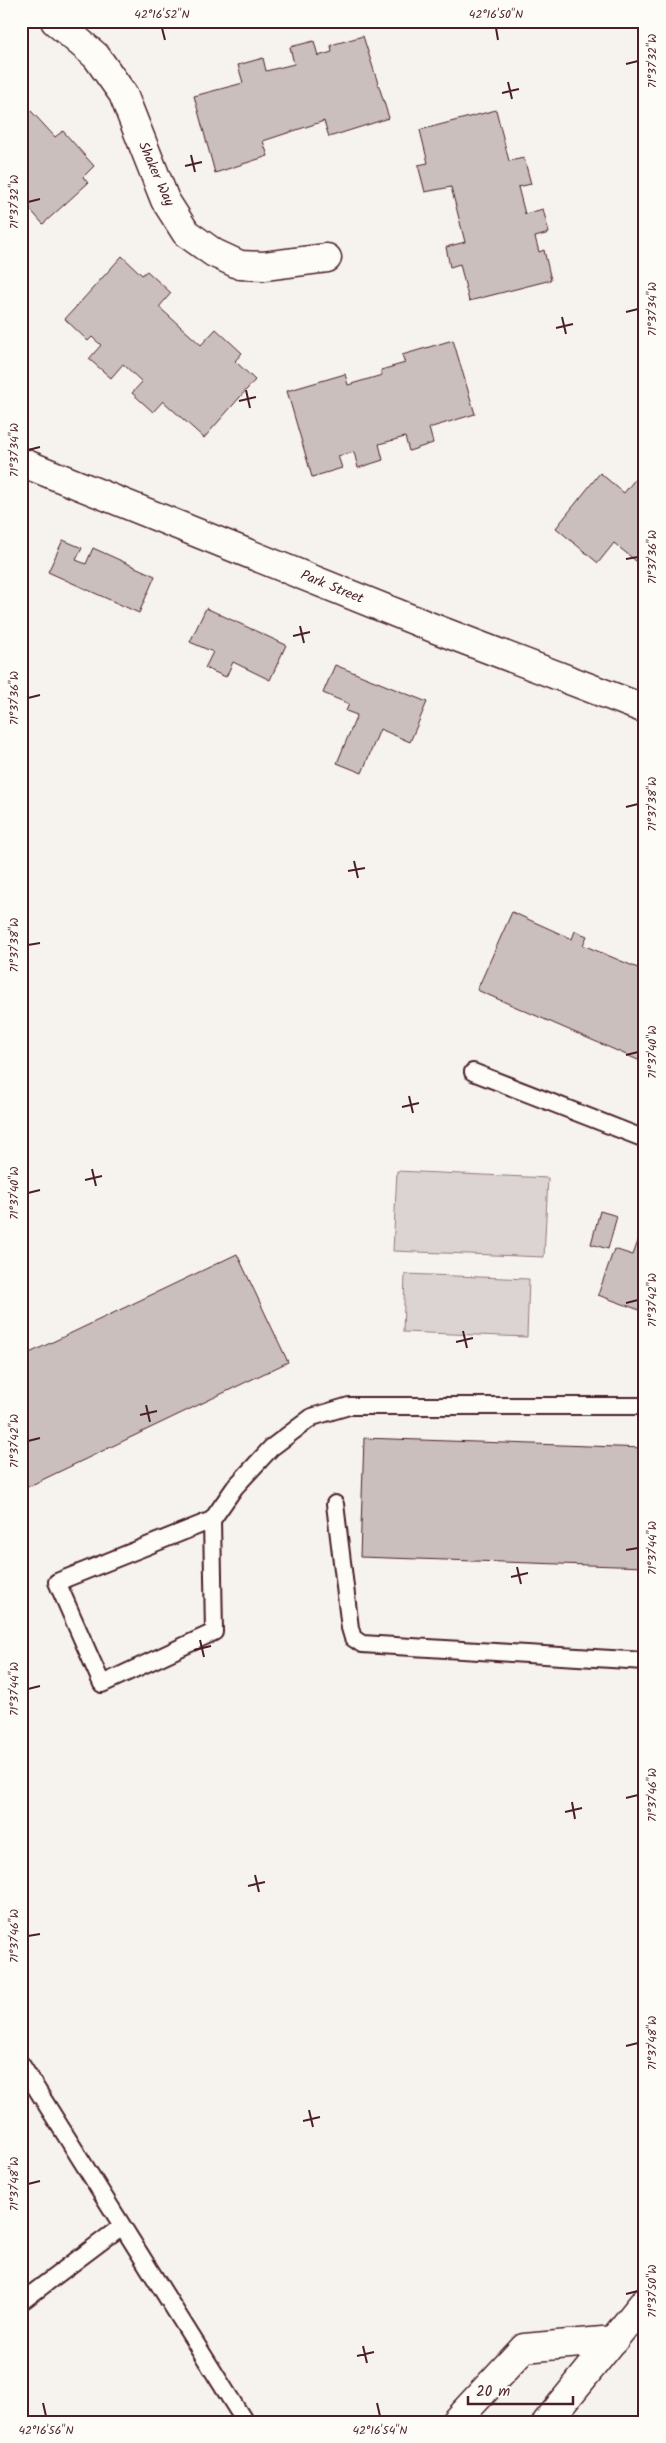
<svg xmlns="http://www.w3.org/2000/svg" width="666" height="2443" viewBox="0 0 666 2443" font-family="Kalam,sans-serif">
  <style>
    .green { fill: #dcd4d2; stroke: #937a7e }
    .building { fill: #cbbfbe; stroke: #4a1f2b }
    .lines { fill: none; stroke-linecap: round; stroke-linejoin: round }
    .lane-casing { stroke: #4a1f2b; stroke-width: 20 }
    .street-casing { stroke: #4a1f2b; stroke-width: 31 }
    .secondary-casing { stroke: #4a1f2b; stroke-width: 31 }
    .highway-casing { stroke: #4a1f2b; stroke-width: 31 }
    .lane { stroke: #fdfcf7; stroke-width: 16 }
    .street { stroke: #fdfcf7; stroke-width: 28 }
    .secondary { stroke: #fdfcf7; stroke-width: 28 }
    .highway { stroke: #fdfcf7; stroke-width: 28 }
    .ticks { fill: none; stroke: #4a1f2b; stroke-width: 2 }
    .labels { text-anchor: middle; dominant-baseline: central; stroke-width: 4; stroke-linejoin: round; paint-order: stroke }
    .street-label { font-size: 14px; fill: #4a1f2b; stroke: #fdfcf7 }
    .neatline { fill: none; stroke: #4a1f2b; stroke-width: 2 }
    .ticks-label { font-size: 12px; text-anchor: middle; fill: #4a1f2b }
  </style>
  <rect width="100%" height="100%" fill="#f6f3ef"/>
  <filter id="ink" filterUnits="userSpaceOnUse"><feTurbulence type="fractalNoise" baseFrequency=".02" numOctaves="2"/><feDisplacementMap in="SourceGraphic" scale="10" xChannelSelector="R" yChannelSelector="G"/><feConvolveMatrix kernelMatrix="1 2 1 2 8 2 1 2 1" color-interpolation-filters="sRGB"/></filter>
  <g filter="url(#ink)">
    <path class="green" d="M397,1171L548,1178L544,1257L393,1251Z
      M405,1274L529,1279L527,1337L403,1332Z"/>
    <path class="building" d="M363,36L389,118L329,137L324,121L263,141L268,156L215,173L194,96L243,83L238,65L263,58L266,71L294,64L290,47L314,41L318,56L332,52L331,45Z
      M21,100L55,137L63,131L94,166L83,177L88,183L43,224L21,199Z
      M496,110L509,161L524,158L531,184L518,187L525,214L543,209L549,233L535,237L539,252L544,250L551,280L469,301L460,264L450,267L446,247L465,242L451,187L425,192L418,165L428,163L420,130Z
      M122,256L142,275L147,271L171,293L159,307L201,345L216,329L242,353L235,361L255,380L204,438L163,401L153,412L132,393L142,382L123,364L111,378L89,359L101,345L92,337L88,341L65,319Z
      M453,340L475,414L429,428L433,443L409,451L405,437L379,444L383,460L358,468L354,452L338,456L342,468L312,477L287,391L345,374L348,385L382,375L381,370L405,363L402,355Z
      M600,473L624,493L636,478L645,485V563L642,566L614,543L598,563L556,528Z
      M63,540L82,548L76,560L86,564L93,548L155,576L139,613L48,572Z
      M206,608L286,645L270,680L233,662L226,677L205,668L213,652L190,642Z
      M335,665L427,702L410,742L380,729L362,773L337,763L357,715L346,711L349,704L323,693Z
      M512,912L572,939L575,931L587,936L583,945L645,971V1063L477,990Z
      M600,1211L617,1216L608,1249L591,1244Z
      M645,1222V1312L598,1295L614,1249L633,1255Z
      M237,1254L288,1362L21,1490V1357Z
      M364,1438L645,1448V1567L360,1557Z"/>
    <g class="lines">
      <g class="lane-casing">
        <path id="lane" d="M473,1072L645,1139
          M335,1504L350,1628L353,1638L362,1644L645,1661
          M212,1520L214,1632L102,1684L57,1582L212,1520L235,1487L271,1448L312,1417L349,1406H645
          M21,2064L245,2422
          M21,2302L122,2226"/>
      </g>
      <g class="street-casing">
        <path id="street" d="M55,21L96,56L123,94L165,200L186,233L214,253L240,265L264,266L327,258
          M21,462L436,629L645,709"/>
      </g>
      <g class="secondary-casing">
        <path id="secondary" d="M547,2422L645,2301"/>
      </g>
      <g class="highway-casing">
        <path id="highway" d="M455,2422L524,2348L614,2340"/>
      </g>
      <use href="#lane" class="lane"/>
      <use href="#street" class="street"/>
      <use href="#secondary" class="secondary"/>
      <use href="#highway" class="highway"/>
    </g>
  </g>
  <path class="ticks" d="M162,28L165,40M496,28L498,40M626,64L638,61M508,82L512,99M502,93L519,89M191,155L195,172M185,166L202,162M28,202L40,199M626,312L638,309M562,317L566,334M556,328L573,324M246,390L250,408M239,401L256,397M28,450L40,447M626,559L638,557M300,626L304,643M293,636L310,632M28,698L40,695M626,807L638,804M354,861L358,878M348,871L365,868M28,945L40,943M626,1055L638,1052M409,1096L413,1113M402,1107L419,1103M92,1169L96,1186M85,1180L102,1176M28,1193L40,1190M626,1303L638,1300M463,1331L467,1348M456,1342L473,1338M146,1405L150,1422M140,1415L157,1411M28,1441L40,1438M626,1550L638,1548M517,1567L521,1584M511,1577L528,1573M200,1640L204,1657M194,1650L211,1646M28,1689L40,1686M626,1798L638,1795M572,1802L575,1819M565,1812L582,1808M255,1875L259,1892M248,1886L265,1882M28,1936L40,1934M626,2046L638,2043M309,2110L313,2127M303,2121L320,2117M28,2184L40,2181M626,2294L638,2291M363,2346L367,2363M357,2356L374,2352M43,2403L46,2416M377,2403L380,2416"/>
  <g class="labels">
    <g class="street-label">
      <text transform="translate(156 174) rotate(66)">Shaker Way</text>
      <text transform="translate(332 587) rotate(22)">Park Street</text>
    </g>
  </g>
  <rect width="666" height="2443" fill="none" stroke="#fdfcf7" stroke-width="55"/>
  <path d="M468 2396v8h105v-8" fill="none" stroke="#4a1f2b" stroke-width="2.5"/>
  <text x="476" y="2396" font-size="15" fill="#4a1f2b" stroke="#fdfcf7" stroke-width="4" paint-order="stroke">20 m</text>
  <rect x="28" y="28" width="610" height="2388" class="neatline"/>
  <g class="ticks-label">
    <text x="162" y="18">42°16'52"N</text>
    <text x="496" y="18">42°16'50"N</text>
    <text transform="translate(652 61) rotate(-90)" y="4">71°37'32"W</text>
    <text transform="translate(14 202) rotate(-90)" y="4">71°37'32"W</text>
    <text transform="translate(652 309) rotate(-90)" y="4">71°37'34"W</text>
    <text transform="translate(14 450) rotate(-90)" y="4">71°37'34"W</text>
    <text transform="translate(652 557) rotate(-90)" y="4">71°37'36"W</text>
    <text transform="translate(14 698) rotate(-90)" y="4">71°37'36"W</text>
    <text transform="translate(652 804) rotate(-90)" y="4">71°37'38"W</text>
    <text transform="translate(14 945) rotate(-90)" y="4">71°37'38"W</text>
    <text transform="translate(652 1052) rotate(-90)" y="4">71°37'40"W</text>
    <text transform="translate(14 1193) rotate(-90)" y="4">71°37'40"W</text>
    <text transform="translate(652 1300) rotate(-90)" y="4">71°37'42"W</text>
    <text transform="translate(14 1441) rotate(-90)" y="4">71°37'42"W</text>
    <text transform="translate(652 1548) rotate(-90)" y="4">71°37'44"W</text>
    <text transform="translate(14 1689) rotate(-90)" y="4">71°37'44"W</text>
    <text transform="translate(652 1795) rotate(-90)" y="4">71°37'46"W</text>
    <text transform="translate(14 1936) rotate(-90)" y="4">71°37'46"W</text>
    <text transform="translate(652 2043) rotate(-90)" y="4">71°37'48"W</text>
    <text transform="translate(14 2184) rotate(-90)" y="4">71°37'48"W</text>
    <text transform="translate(652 2291) rotate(-90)" y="4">71°37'50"W</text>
    <text x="46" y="2434">42°16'56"N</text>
    <text x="380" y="2434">42°16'54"N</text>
  </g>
</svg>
